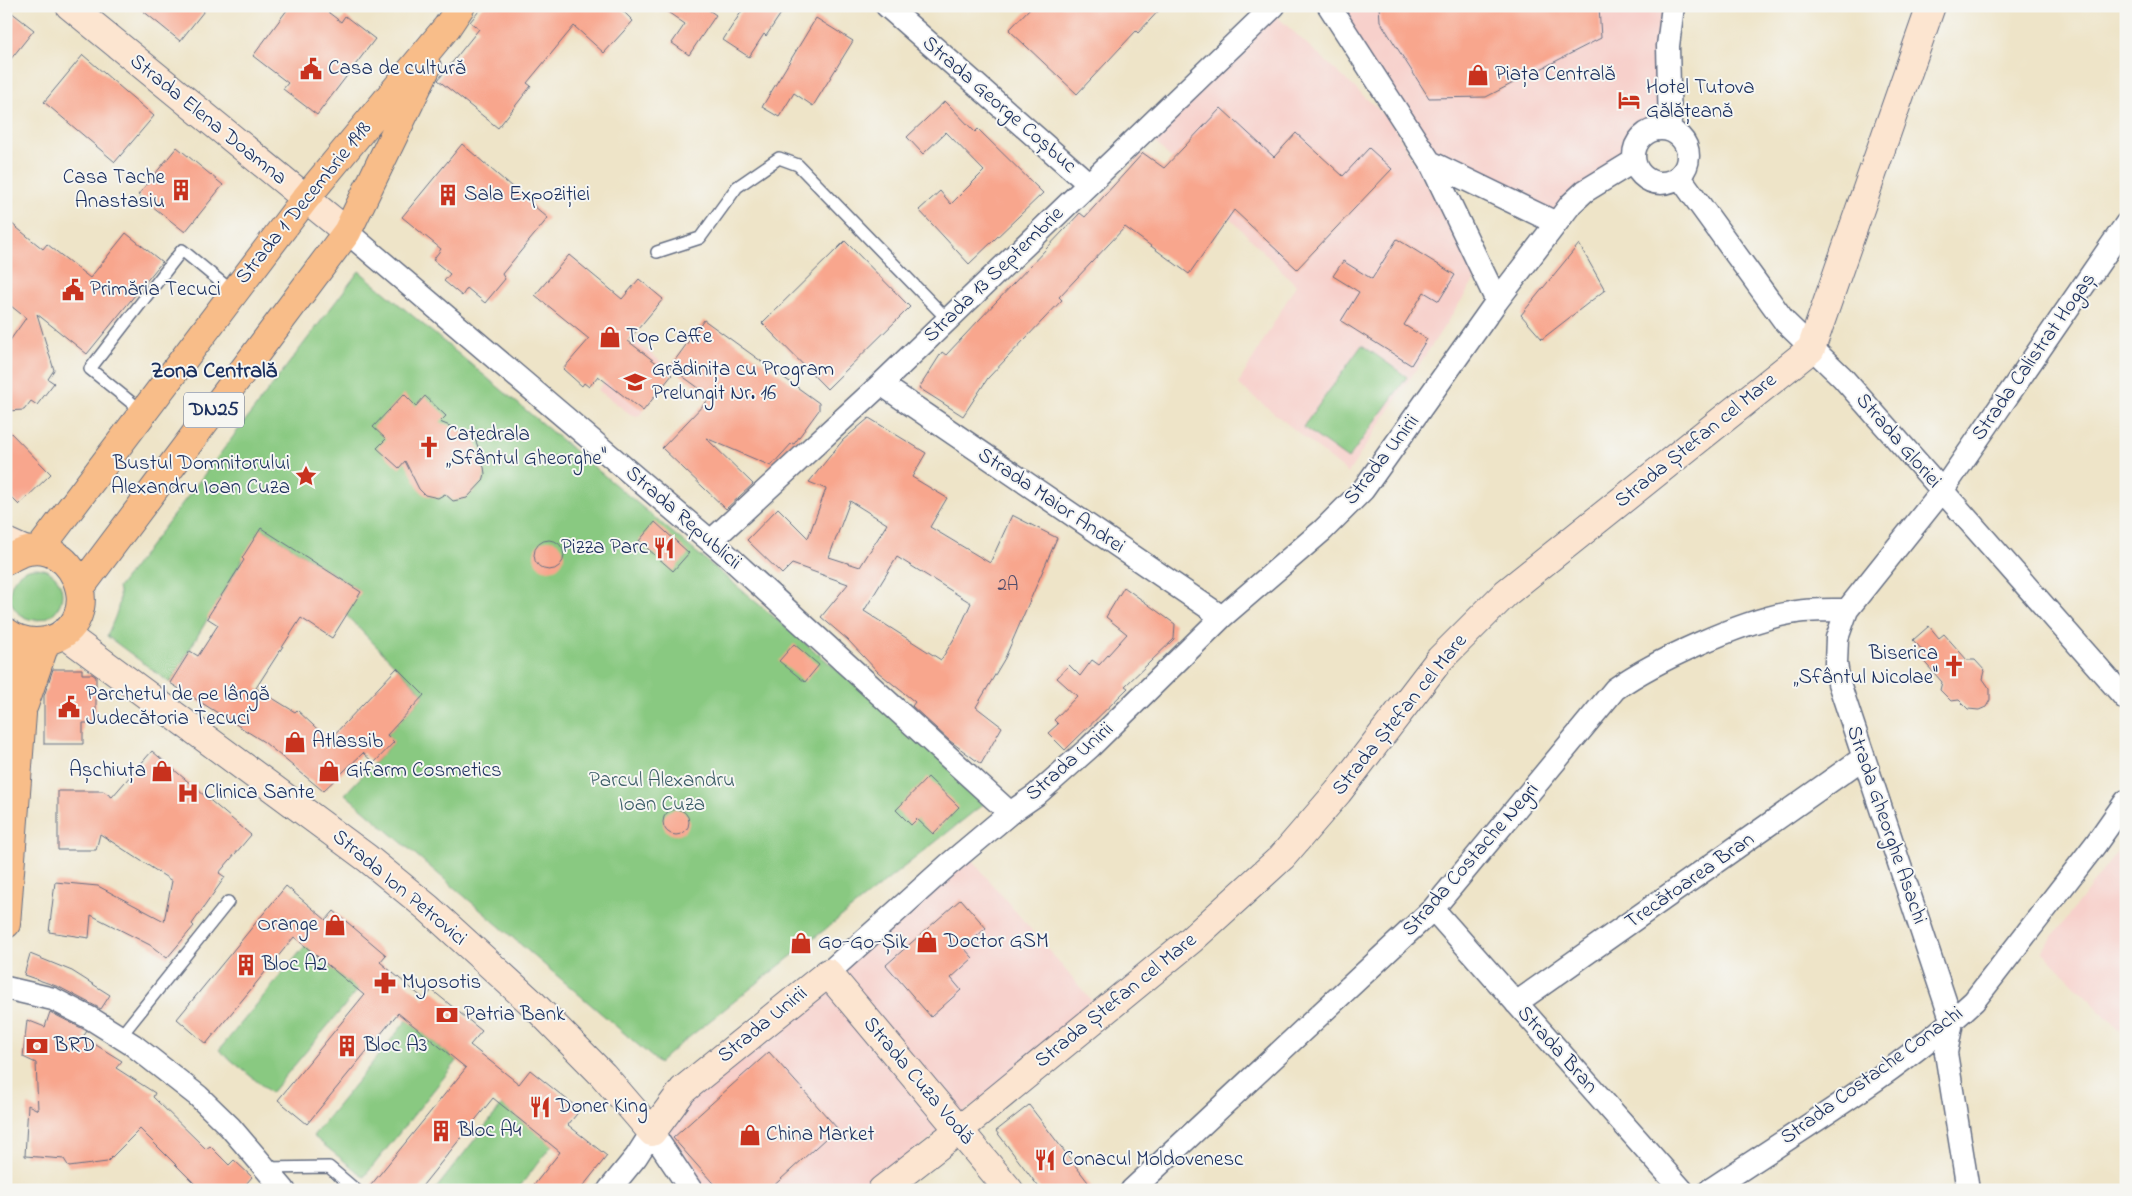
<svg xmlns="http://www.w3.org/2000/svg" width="2132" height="1196" viewBox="0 0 2132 1196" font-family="'Indie Flower',sans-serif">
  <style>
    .built { fill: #f7d0cb }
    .green { fill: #89c981; stroke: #527c70 }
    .building { fill: #f8a68d; fill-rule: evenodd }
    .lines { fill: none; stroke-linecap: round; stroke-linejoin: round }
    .lane-casing { stroke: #656e83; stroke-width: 14 }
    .street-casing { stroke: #656e83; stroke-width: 25 }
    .secondary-casing { stroke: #656e83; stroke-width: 30 }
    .primary-casing { stroke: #656e83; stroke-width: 30 }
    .lane { stroke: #fff; stroke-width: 11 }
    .street { stroke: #fff; stroke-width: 22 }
    .secondary { stroke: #fce5d0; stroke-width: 28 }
    .primary { stroke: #f8bd89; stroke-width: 28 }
    .labels { text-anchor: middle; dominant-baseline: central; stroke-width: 4; stroke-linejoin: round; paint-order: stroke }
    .number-label { font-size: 19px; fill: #524d6a }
    .shield { fill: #f6f6f2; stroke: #5d6b8a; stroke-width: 1 }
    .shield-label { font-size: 20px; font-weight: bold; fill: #1b2f5e }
    .poi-label { font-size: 21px; fill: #1b2f5e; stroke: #f6f6f2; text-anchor: start }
    .street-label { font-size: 21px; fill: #1b2f5e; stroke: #f6f6f2 }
    .park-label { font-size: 21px; fill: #3c5d68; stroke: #f6f6f2 }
    .neighbourhood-label { font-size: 22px; font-weight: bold; fill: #1b2f5e; stroke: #f6f6f2 }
  </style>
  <rect width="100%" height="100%" fill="#f6f6f2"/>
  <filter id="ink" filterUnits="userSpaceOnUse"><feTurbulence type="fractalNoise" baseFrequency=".02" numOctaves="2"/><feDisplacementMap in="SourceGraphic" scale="10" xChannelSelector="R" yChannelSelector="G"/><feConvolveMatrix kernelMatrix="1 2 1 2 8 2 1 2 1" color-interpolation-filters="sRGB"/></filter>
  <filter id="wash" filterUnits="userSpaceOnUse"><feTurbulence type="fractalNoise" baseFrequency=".0096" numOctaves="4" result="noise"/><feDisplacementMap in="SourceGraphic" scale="20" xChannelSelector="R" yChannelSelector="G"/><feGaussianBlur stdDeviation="1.12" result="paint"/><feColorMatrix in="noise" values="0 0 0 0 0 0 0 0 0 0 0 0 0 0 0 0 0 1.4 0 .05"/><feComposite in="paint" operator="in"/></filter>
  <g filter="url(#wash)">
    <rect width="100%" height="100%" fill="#eee4c8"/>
    <path class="built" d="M1329,6H1674L1662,128L1654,129L1640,138L1634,153L1556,223L1430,162Z
      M1273,13L1391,121L1478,275L1348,473L1238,384L1296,285L1149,136Z
      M636,342L674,372L640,415L636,416L630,414L598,390Z
      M2126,840V1037L2042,951Z
      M970,858L1097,1007L866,1190H701L650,1118Z"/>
    <path class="green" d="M359,271L991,798L678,1046L659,1063L345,794L394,742L387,735L424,695L346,615L360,591L261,528L170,683L107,636C113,621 123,604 118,588Z
      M1362,345L1407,377L1348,459L1303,427Z
      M10 594a26 26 0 1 1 52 0a26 26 0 1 1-52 0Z
      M305,946L358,990L271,1093L219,1050Z
      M407,1020L457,1061L364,1177L313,1136Z
      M502,1105L552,1145L517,1190H435Z"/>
    <g id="blocks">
      <path class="building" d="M137,6H208L180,41Z
        M290,6H320L341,22L345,16L375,39L317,115L283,89L288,83L253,56Z
        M483,6H618L633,21L604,53L574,26L527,83L531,86L498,128L438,80L479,29L470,22Z
        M659,6H703L716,15L689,55L672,43L685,24Z
        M745,6H786L766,36L764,34L749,57L723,40Z
        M1032,6H1163L1138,33L1136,31L1077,94L1009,30Z
        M1379,6H1599L1601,38L1486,97L1429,98L1380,21Z
        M6,8L34,30L6,65Z
        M816,18L853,41L813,106L794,93L779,117L762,107Z
        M83,55L154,116L115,162L44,102Z
        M945,101L975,132L978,129L1043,193L969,264L919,210L940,191L951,204L984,171L946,132L923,154L907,137Z
        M1221,108L1274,157L1296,133L1343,176L1369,148L1392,169L1297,269L1234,210L1189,274L1125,227L1059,297L1062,300L988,378L963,416L919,388L942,352L946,355L1080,213L1085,217L1143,153L1164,168Z
        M462,144L548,218L502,274L505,279L485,303L467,288L462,296L444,281L450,274L433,260L441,249L402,217Z
        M177,147L223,185L185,232L138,195Z
        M6,219L43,249L47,244L90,278L126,233L162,262L87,354L37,314L54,370L48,379L54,383L37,405L31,401L24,410L6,411V346L26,318L6,302Z
        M1397,239L1455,275L1439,301L1424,292L1404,325L1427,339L1411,365L1341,321L1359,292L1333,276L1343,261L1372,279Z
        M845,241L910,307L827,389L762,323Z
        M1579,244L1605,290L1542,339L1521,315Z
        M569,255L622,299L639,279L663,299L628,341L672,375L643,411L598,376L589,387L584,383L582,386L563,369L589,339L535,295Z
        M704,320L819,403V410L794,444L792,443L771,466L706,438L753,484L726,509L662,448L711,397L670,367Z
        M404,394L416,406L425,396L446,416L440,422L469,434L475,439L480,452L477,459L484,467L485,474L483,481L467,498L453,501L445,494L438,498L425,495L419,489L405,461L399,468L377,448L386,439L373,427Z
        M869,418L926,453L912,477L947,498L930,527L990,563L1012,515L1057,538L1005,658L976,707L1002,727L981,764L950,741L912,706L915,702L878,672L848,640L821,617L848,584L792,564L782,574L747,540L778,508L808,538L826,489L809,482L843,440ZM850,501L887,524L860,567L829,557ZM897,557L971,603L957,634L941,660L864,611Z
        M6,428L51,474L19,505L6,492Z
        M655,522L689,553L673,571L639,541Z
        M261,528L361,592L332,638L301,618L256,688L295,712L297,710L329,740L397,668L424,695L387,735L394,742L374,763L363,753L323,791L264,742L170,683L190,651L198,656L218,625L207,618L244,560L242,558Z
        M534 555a15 15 0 1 1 30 0a15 15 0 1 1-30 0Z
        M1124,587L1175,624L1174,639L1125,686L1128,688L1065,750L1048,733L1058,724L1054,720L1077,696L1057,678L1069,665L1080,676L1092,660L1099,665L1127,634L1106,617Z
        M1929,626L1939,638L1944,634L1967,660H1975L1985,671L1983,679L1990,689V700L1986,707L1979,710L1968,709L1959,700L1951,701L1940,690L1942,682L1919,656L1924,652L1913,640Z
        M794,644L819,665L805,682L779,661Z
        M53,669H82V674H92L96,677V723H83V744H44V696Z
        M152,751L251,835L219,873L225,877L192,924L194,926L167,958L150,945L91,915L89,938L49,932L55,882L98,886L164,921L172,881L100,834L96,850H58V791H103L112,797Z
        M928,777L959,807L933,834L917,819L911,825L896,810Z
        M663 822a13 13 0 1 1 26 0a13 13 0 1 1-26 0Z
        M286,886L326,920L334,911L386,955L380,962L424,999L432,990L482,1031L470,1045L519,1084L530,1070L580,1110L568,1125L607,1156L580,1190H530L560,1152L493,1098L419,1190H367L466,1068L398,1013L307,1124L278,1100L364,995L294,937L206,1044L177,1019Z
        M961,899L986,928L964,948L973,958L951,978L961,990L931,1017L886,965Z
        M30,954L72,971L110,995L101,1009L59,987L24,975Z
        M50,1012L87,1031L83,1037L122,1061L116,1068L155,1093L153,1097L206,1149L210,1146L229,1165L234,1160L252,1177L241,1190H201L140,1129L107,1162L69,1167L64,1159L25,1156L28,1105L38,1110L36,1063L23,1057L27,1020L45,1027Z
        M769,1052L837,1128L769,1190H719L673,1138Z
        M1029,1105L1094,1190H1041L996,1131Z"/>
    </g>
  </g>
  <g filter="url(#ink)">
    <use href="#blocks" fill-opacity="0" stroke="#656e83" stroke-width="1"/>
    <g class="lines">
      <g class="lane-casing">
        <path id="lane" d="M657,252L700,238L737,187L779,158L798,165L948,320
          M143,412L90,369L182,250L233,292
          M120,1037L228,902
          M265,1168L329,1167L356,1190"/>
      </g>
      <g class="street-casing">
        <path id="street" d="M887,6L1089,184
          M1329,6L1430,162L1497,301
          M1634 156a27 27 0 1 1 54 0a27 27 0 1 1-54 0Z
          M1670,129L1668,46L1673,6
          M1430,162L1556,223
          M1679,176L1785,322L1842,377L2126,699
          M347,232L728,556L1010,813
          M881,384L1222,617
          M711,541L881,384L1274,6
          M1433,909L1682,1190
          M828,973L948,865L1010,813L1036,795L1090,747L1222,617L1323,530L1363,490L1497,301L1571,204L1585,191L1634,161
          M6,988L53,999L90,1018L133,1045L198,1096L230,1127L284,1190
          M1516,1003L1863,758
          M609,1190L636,1157L652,1132L691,1190
          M1132,1190L1433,909L1615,689C1656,660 1740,622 1790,613C1808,609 1829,610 1847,610
          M1710,1190C1798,1131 1897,1073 1974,1001L2095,845L2126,801
          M1968,1190L1946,1053L1952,1022L1839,683L1836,663L1837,638L1847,610L1942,491L2126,224"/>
      </g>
      <g class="secondary-casing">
        <path id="secondary" d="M70,6L347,232
          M6,542L26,551
          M63,633L367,858L428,908L533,1004L603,1075L652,1132L683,1090L828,973L1009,1190
          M882,1190L959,1130L1191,940L1282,857L1338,792L1440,659L1506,593L1811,349L1931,6"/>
      </g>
      <g class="primary-casing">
        <path id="primary" d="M39,550L305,199L447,27L461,6
          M6,561C70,516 115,625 46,641C31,644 18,641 6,632
          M80,588L347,232L427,67
          M24,705L46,641
          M6,924L22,714L13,637"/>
      </g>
      <use href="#lane" class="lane"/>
      <use href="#street" class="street"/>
      <use href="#secondary" class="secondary"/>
      <use href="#primary" class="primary"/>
    </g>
  </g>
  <defs>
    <g id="civic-bare" transform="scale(1.725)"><path d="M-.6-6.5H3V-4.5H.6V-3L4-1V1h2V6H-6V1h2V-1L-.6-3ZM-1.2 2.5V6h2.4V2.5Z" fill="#c8321e" stroke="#f6f6f2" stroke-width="2.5" paint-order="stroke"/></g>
    <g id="shop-bare" transform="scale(1.725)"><path d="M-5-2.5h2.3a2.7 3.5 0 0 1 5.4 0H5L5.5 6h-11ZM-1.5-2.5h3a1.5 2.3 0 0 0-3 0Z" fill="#c8321e" stroke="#f6f6f2" stroke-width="2.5" paint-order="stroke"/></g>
    <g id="hotel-bare" transform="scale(1.725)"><path d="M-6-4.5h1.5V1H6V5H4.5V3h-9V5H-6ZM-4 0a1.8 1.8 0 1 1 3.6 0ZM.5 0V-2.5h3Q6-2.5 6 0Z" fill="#c8321e" stroke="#f6f6f2" stroke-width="2.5" paint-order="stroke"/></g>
    <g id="building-bare" transform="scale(1.725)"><path d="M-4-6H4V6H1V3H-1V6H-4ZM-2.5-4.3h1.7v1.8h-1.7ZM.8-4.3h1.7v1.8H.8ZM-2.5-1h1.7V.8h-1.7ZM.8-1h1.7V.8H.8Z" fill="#c8321e" stroke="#f6f6f2" stroke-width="2.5" paint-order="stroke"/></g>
    <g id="school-bare" transform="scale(1.725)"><path d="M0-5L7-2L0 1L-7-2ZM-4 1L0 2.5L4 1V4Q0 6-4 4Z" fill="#c8321e" stroke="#f6f6f2" stroke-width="2.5" paint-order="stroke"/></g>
    <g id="church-bare" transform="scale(1.725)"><path d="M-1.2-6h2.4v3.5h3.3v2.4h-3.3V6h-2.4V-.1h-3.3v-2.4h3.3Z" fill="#c8321e" stroke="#f6f6f2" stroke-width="2.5" paint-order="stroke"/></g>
    <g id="sight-bare" transform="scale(1.725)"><path d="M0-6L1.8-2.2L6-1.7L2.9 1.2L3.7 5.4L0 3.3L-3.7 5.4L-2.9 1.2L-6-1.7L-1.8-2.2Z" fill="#c8321e" stroke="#f6f6f2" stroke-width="2.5" paint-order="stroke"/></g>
    <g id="restaurant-bare" transform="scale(1.725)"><path d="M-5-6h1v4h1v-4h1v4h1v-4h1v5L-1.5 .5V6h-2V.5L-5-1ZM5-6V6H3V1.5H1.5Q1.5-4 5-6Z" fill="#c8321e" stroke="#f6f6f2" stroke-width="2.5" paint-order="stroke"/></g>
    <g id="hospital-bare" transform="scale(1.725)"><path d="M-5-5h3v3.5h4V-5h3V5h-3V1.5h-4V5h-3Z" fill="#c8321e" stroke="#f6f6f2" stroke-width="2.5" paint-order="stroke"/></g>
    <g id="pharmacy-bare" transform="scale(1.725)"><path d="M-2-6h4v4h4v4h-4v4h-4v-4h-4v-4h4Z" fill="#c8321e" stroke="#f6f6f2" stroke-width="2.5" paint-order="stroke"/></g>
    <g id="bank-bare" transform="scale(1.725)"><path d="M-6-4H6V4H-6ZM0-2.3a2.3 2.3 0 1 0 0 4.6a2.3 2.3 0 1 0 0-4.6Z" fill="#c8321e" stroke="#f6f6f2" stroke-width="2.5" paint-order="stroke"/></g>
  </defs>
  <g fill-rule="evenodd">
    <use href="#civic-bare" x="311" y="69"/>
    <use href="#shop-bare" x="1478" y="75"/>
    <use href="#hotel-bare" x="1629" y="100"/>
    <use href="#building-bare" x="181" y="190"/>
    <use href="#building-bare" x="448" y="195"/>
    <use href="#civic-bare" x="73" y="290"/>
    <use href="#shop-bare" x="610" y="337"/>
    <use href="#school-bare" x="635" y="382"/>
    <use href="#church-bare" x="429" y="447"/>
    <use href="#sight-bare" x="306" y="476"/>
    <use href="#restaurant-bare" x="664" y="548"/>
    <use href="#church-bare" x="1954" y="666"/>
    <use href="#civic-bare" x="69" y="707"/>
    <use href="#shop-bare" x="295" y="742"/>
    <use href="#shop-bare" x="162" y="771"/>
    <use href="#shop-bare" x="329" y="771"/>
    <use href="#hospital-bare" x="188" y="793"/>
    <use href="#shop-bare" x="335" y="925"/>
    <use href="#shop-bare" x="927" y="942"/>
    <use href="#shop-bare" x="801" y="943"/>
    <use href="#building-bare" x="246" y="965"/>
    <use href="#pharmacy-bare" x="385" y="983"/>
    <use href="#bank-bare" x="447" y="1015"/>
    <use href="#bank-bare" x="37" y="1046"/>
    <use href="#building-bare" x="347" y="1046"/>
    <use href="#restaurant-bare" x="540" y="1107"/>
    <use href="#building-bare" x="441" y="1131"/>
    <use href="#shop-bare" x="750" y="1135"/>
    <use href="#restaurant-bare" x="1045" y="1160"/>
  </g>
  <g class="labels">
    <g class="number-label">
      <text x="1008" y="585">2A</text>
    </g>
    <rect class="shield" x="184" y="392.5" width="60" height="35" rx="4"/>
    <g class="shield-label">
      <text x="214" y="410">DN25</text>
    </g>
    <g class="poi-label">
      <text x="328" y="69">Casa de cultură</text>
      <text x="1495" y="75">Piața Centrală</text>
      <text x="1646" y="88">Hotel Tutova<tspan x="1646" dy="24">Gălățeană</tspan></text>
      <text x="165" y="178" text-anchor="end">Casa Tache<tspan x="165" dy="24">Anastasiu</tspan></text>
      <text x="464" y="195">Sala Expoziției</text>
      <text x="90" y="290">Primăria Tecuci</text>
      <text x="626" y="337">Top Caffe</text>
      <text x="652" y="370">Grădinița cu Program<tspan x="652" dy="24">Prelungit Nr. 16</tspan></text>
      <text x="446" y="435">Catedrala<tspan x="446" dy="24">„Sfântul Gheorghe"</tspan></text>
      <text x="290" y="464" text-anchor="end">Bustul Domnitorului<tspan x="290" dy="24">Alexandru Ioan Cuza</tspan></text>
      <text x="648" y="548" text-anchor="end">Pizza Parc</text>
      <text x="1938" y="654" text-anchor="end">Biserica<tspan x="1938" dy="24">„Sfântul Nicolae"</tspan></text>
      <text x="86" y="695">Parchetul de pe lângă<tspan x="86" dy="24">Judecătoria Tecuci</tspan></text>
      <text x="312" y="742">Atlassib</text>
      <text x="146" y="771" text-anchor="end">Așchiuța</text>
      <text x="346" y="771">Gifarm Cosmetics</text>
      <text x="204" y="793">Clinica Sante</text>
      <text x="318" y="925" text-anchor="end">Orange</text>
      <text x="944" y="942">Doctor GSM</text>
      <text x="818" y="943">Go-Go-Șik</text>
      <text x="262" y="965">Bloc A2</text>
      <text x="402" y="983">Myosotis</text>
      <text x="464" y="1015">Patria Bank</text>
      <text x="54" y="1046">BRD</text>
      <text x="364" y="1046">Bloc A3</text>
      <text x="556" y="1107">Doner King</text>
      <text x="458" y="1131">Bloc A4</text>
      <text x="766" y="1135">China Market</text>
      <text x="1062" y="1160">Conacul Moldovenesc</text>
    </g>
    <g class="street-label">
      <text transform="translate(999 105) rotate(41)">Strada George Coșbuc</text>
      <text transform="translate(208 120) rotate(39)">Strada Elena Doamna</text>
      <text transform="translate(304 203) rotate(-51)">Strada 1 Decembrie 1918</text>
      <text transform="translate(994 275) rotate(-44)">Strada 13 Septembrie</text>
      <text transform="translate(2034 357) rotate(-55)">Strada Calistrat Hogaș</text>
      <text transform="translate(1696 441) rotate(-39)">Strada Ștefan cel Mare</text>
      <text transform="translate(1898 441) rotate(49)">Strada Gloriei</text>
      <text transform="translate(1382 460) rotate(-52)">Strada Unirii</text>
      <text transform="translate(1051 501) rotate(34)">Strada Maior Andrei</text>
      <text transform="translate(683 518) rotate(41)">Strada Republicii</text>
      <text transform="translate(1400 715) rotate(-51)">Strada Ștefan cel Mare</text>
      <text transform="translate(1070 762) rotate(-41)">Strada Unirii</text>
      <text transform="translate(1886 825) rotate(71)">Strada Gheorghe Asachi</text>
      <text transform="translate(1471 860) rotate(-49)">Strada Costache Negri</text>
      <text transform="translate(1690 881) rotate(-35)">Trecătoarea Bran</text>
      <text transform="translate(399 888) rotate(40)">Strada Ion Petrovici</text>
      <text transform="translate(1116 1001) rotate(-39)">Strada Ștefan cel Mare</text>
      <text transform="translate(763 1025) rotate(-39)">Strada Unirii</text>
      <text transform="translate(1557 1050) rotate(48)">Strada Bran</text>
      <text transform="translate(1872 1076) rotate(-36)">Strada Costache Conachi</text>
      <text transform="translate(918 1081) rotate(50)">Strada Cuza Vodă</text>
    </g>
    <g class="park-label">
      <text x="662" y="781">Parcul Alexandru<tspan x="662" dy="24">Ioan Cuza</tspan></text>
    </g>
    <g class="neighbourhood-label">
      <text x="214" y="372">Zona Centrală</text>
    </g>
  </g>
  <rect width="2132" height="1196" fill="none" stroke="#f6f6f2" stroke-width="25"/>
</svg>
